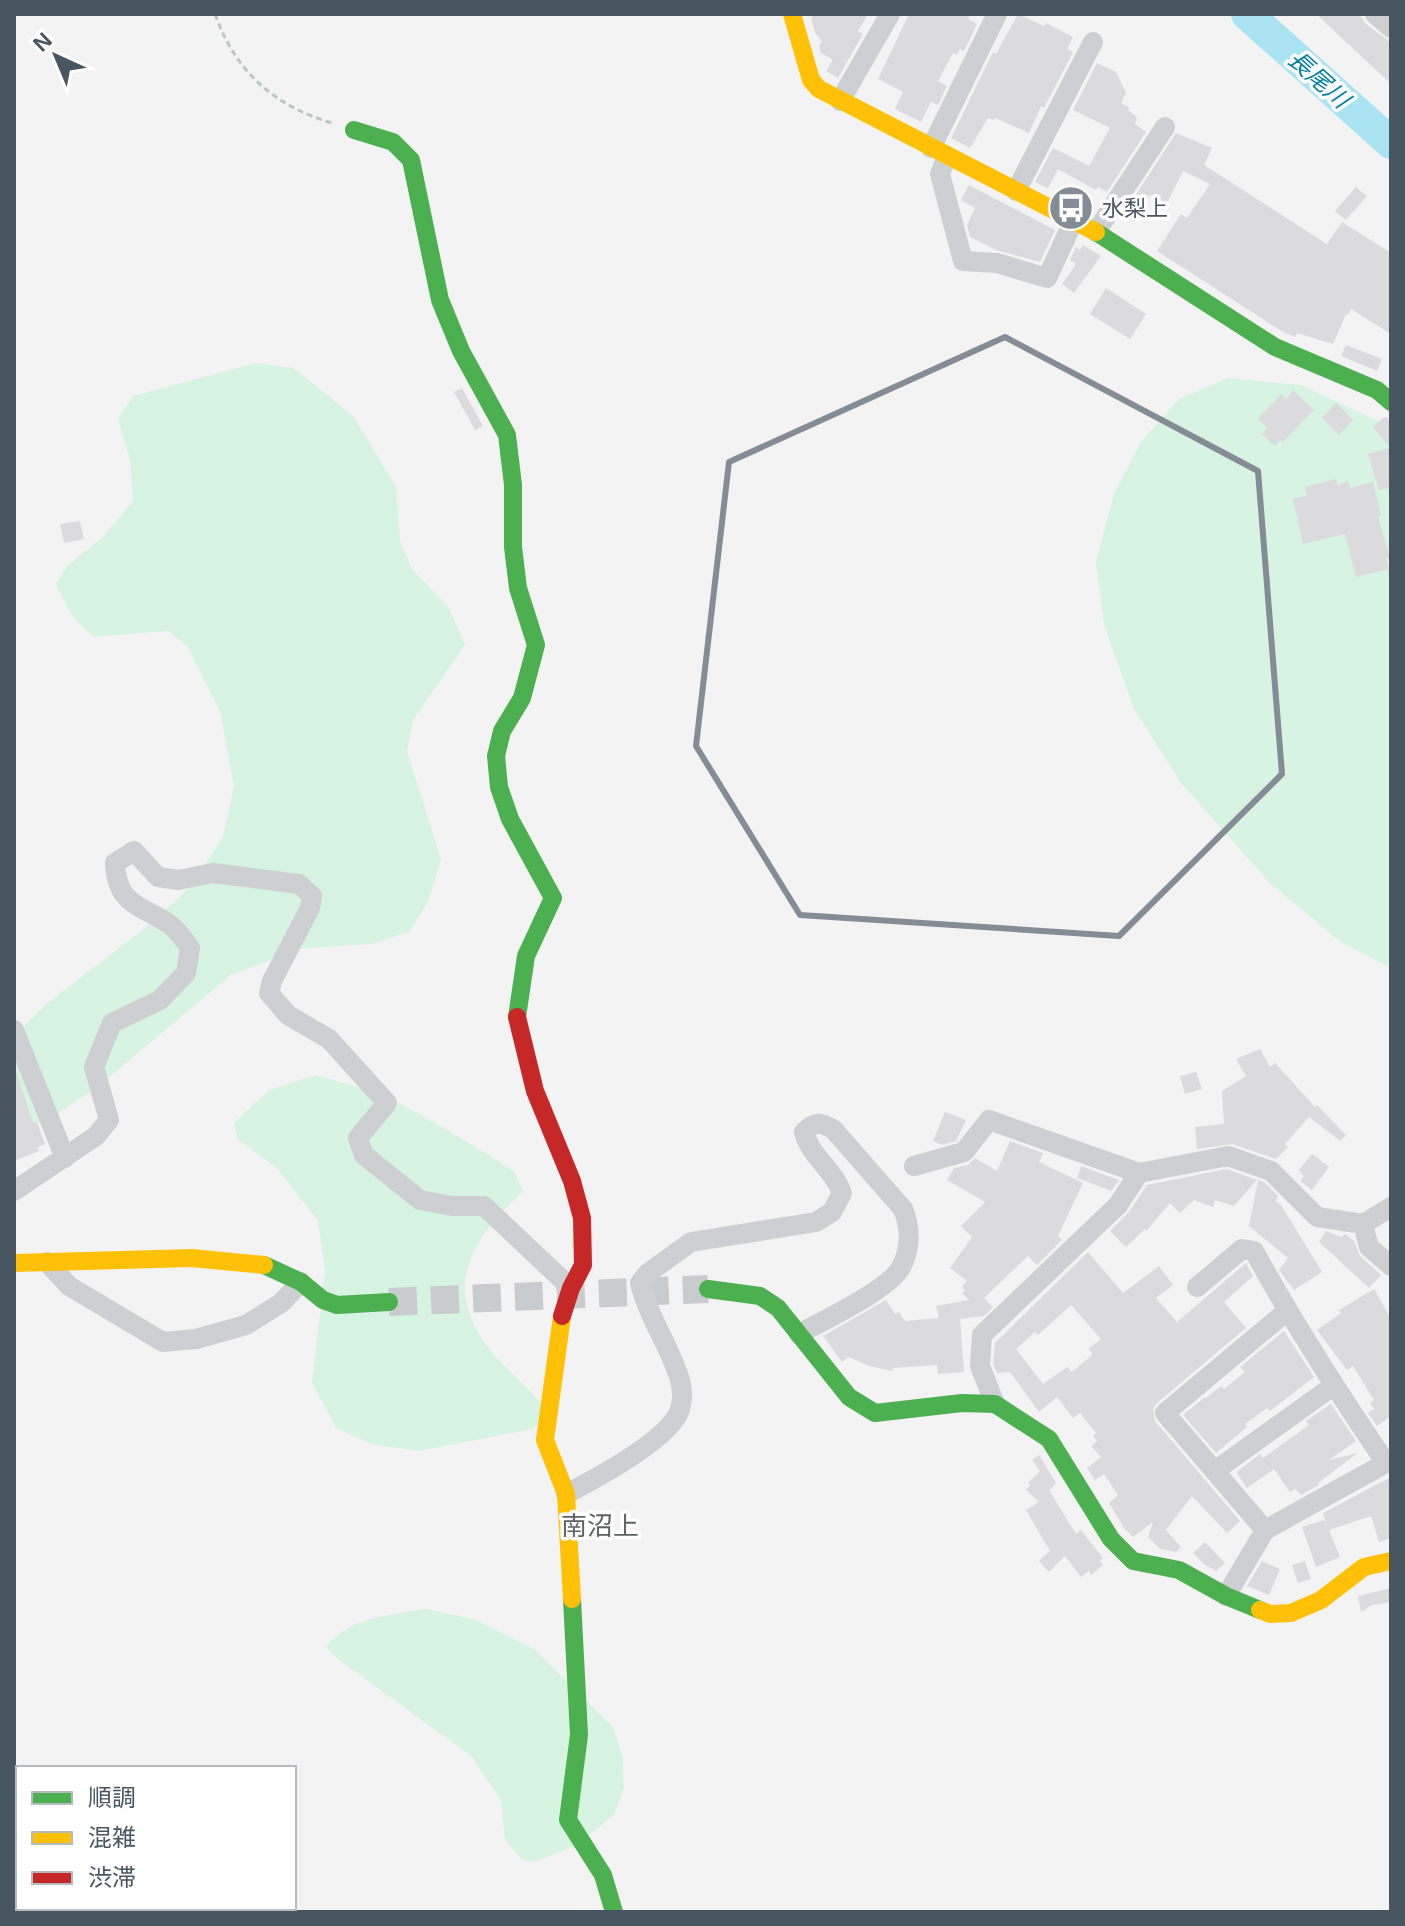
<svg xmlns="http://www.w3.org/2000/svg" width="1405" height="1926" viewBox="0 0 1405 1926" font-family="Helvetica,'Noto Sans JP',sans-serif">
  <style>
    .green { fill: #d7f3e1 }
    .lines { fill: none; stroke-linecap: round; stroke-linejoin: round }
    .river { stroke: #aae4f2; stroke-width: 32 }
    .building { fill: #dbdbdd; fill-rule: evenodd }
    .secondary-tunnel { stroke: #c9cccf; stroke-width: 28; stroke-dasharray: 28 14; stroke-linecap: butt }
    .path { stroke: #bac8c3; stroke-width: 3; stroke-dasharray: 6 4; stroke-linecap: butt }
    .street { stroke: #cdcfd2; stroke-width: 20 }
    .fast { stroke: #4caf50; stroke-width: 18 }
    .slow { stroke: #ffc107; stroke-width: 18 }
    .jam { stroke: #c62828; stroke-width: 18 }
    .marked { fill: none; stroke: #848d95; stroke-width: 6; stroke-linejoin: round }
    .labels { text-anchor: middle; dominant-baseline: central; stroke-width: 7; stroke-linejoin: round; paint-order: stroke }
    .poi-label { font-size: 22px; fill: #485662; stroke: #fff; text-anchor: start }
    .water-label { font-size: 24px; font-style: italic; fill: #0581a1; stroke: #fff }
    .quarter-label { font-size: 26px; fill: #5e6368; stroke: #fff }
  </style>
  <rect width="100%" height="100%" fill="#f4f3f3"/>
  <path class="green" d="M256,363L294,368L354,417L396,487L400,541L412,569L449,608L465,645L413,720L407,751L441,859L428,902L409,932L371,944L300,949L231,975L95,1089L46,1121L18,1127L14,1126V1042L18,1032L45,1005L154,921L190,887L223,837L234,786L220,711L187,646L168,631L93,637L73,617L56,585L66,567L103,537L133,501L130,460L118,419L133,396Z
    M1228,378L1301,385L1378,421L1391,433V968L1339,941L1269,882L1181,783L1134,709L1104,625L1096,562L1114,494L1140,443L1179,399Z
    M316,1075L382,1094L446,1129L514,1171L523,1191C471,1240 440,1287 491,1351C510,1374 533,1392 551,1415L532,1429L419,1451L371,1444L336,1428L312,1383L325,1271L318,1221L277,1168L238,1140L234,1123L269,1090Z
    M425,1609L474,1619L534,1649L613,1727L622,1755L624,1788L614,1815L576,1845L538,1861H523L505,1840L501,1800L471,1756L339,1660L326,1647C348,1618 390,1615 425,1609Z"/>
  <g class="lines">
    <path class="river" d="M1247,14L1391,143"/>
  </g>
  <path class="building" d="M815,14H868L858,31L863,34L838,78L826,71L833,60L821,53L819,46L822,41L815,33L811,18Z
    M909,14H971L968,19L977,24L964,51L960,49L957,55L953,53L938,81L947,86L938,105L931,102L921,122L895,109L903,92L878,79Z
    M1018,14L1044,26L1046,23L1073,37L1067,49L1073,52L1044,108L1041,106L1029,133L995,118L994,120L988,118L970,148L951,138L993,52L996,54Z
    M1316,14H1359L1366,24L1389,41L1391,84Z
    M1097,63L1116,72L1126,93L1121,103L1129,107L1128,110L1137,117L1135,124L1146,132L1107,192L1098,187L1096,190L1058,169L1048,188L1035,182L1053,148L1089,166L1110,128L1073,110Z
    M1176,133L1212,148L1204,165L1327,244L1342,222L1391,253V334L1351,309L1348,315L1346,314L1333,344L1297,333L1295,337L1283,332L1157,251L1181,214L1187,218L1210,184L1183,171L1167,203L1150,195L1133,222L1122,216Z
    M969,185L1055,230L1040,262L996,250L970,237L967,225L975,208L961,200Z
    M1356,187L1367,196L1346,220L1335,211Z
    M1083,245L1101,256L1074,293L1062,284L1076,264L1070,260L1076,247L1080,250Z
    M1106,288L1146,314L1130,339L1090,314Z
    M1346,345L1382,359L1377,371L1341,356Z
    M462,388L483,426L475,430L454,392Z
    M1293,390L1314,410L1283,442L1280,440L1275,446L1262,434L1267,428L1258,419L1281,394L1286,399Z
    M1336,403L1353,420L1339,435L1322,418Z
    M1384,417L1391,419V487L1379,490L1368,454L1390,448L1373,427Z
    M1336,479L1338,485L1348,481L1350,488L1373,482L1381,515L1378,516L1390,558H1386L1389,569L1356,577L1345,534L1303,544L1293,499L1307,495L1305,487Z
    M80,521L84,539L64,543L60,524Z
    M1260,1049L1270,1067L1275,1063L1315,1107L1317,1105L1346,1135L1340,1141L1309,1117L1285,1144L1288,1147L1276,1159L1232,1144L1197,1149L1195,1127L1224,1124L1222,1091L1246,1076L1236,1059Z
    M1196,1072L1202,1089L1185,1094L1180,1076Z
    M17,1073L33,1123L37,1122L45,1144L38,1147L39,1151L14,1161V1074Z
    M945,1112L966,1120L956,1141L942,1145L933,1141Z
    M1010,1141L1043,1153L1039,1162L1083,1183L1058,1236L1062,1240L1037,1265L1028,1256L1011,1272L984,1298L993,1307L984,1316L960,1319L964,1372L938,1374L937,1365L893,1368L892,1371L869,1366L849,1357L842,1362L823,1336L886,1300L895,1314L899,1312L905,1321L939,1318L936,1306L969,1300L962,1293L965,1290L962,1287L967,1281L950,1268L972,1237L961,1226L985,1202L947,1180L954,1168L968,1165L975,1158L997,1171Z
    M1312,1154L1329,1167L1312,1190L1300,1181L1304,1176L1299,1170Z
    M1081,1166L1119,1180L1111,1191L1077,1178Z
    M1227,1169L1257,1180L1234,1206L1215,1200L1213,1207L1194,1200L1180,1213L1170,1203L1146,1231L1145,1229L1126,1247L1110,1231L1129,1212L1147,1185Z
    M1258,1180L1264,1182L1278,1196L1276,1201L1281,1205L1322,1272L1294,1290L1279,1270L1288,1258L1249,1226Z
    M1326,1231L1341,1237L1345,1234L1354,1241L1360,1256L1381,1275L1369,1288L1319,1242Z
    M1088,1252L1123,1293L1159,1266L1173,1285L1156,1298L1177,1322L1246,1263L1253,1276L1224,1302L1246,1328L1157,1403L1153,1409L1155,1421L1240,1521L1227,1533L1192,1496L1166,1530L1181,1547L1176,1552L1160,1549L1148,1537L1153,1522L1133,1537L1124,1528L1109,1503L1118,1495L1104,1474L1095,1480L1087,1468L1101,1457L1091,1446L1097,1441L1093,1436L1096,1433L1080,1413L1073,1418L1057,1397L1039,1412L1010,1372L997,1373L993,1364L995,1343ZM1071,1305L1101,1339L1088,1349L1093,1354L1072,1372L1067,1367L1043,1384L1016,1349L1035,1332L1038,1335Z
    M1374,1289L1391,1319V1416L1377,1426L1368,1413L1374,1409L1370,1403L1374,1400L1353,1366L1347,1370L1317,1330L1341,1313L1339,1310Z
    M1284,1331L1314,1377L1270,1411L1267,1408L1245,1424L1247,1427L1216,1453L1183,1415L1205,1397L1206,1398L1221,1386L1224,1389L1245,1372L1240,1367Z
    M1331,1404L1356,1441L1329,1460L1358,1453L1318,1483L1319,1485L1301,1495L1295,1489L1290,1492L1274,1469L1247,1488L1237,1473L1239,1470L1260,1454L1263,1458L1309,1425L1306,1421Z
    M1039,1455L1056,1483L1049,1490L1076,1534L1081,1530L1103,1558L1100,1561L1103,1565L1091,1575L1089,1571L1081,1577L1065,1556L1049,1572L1039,1561L1050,1551L1026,1510L1039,1502L1026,1490L1030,1485L1028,1483L1040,1471L1032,1460Z
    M1391,1477V1538L1379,1542L1371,1516L1329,1530L1340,1557L1316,1567L1302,1527L1324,1520L1326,1524L1323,1513Z
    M1205,1542L1225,1563L1216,1571L1204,1564L1193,1553Z
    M1262,1561L1280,1569L1269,1595L1247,1586Z
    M1305,1561L1311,1579L1298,1583L1292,1565Z
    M1391,1588V1602L1372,1605L1361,1612L1358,1596Z"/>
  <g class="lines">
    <path class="secondary-tunnel" d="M389,1302L708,1289"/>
    <path class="path" d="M215,14C235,71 274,106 332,123"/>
    <path class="street" d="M1375,14L1391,28
      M840,101L890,14
      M931,148L997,14
      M947,156L940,174L963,261L997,263L1047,278L1074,220
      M1016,191L1093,42
      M1096,232L1165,127
      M14,1030L65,1158
      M914,1166L964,1152L989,1120L1139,1173
      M14,1191L96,1136L109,1120L94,1067L112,1023L160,1000L186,973L190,948C184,940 178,930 169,924C139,904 117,905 115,863L134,851L158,877L178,880L213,873L299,884L312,896L310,908L272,981L269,993L288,1015L329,1039L387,1103L358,1138L364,1155L420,1200L452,1206H484L571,1288
      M1363,1224L1369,1247L1391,1266
      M47,1262L69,1286L163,1342L196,1339L246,1325L281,1303L301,1282
      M1197,1287L1242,1249L1254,1251C1294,1324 1339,1394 1386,1463L1265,1530L1226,1596
      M995,1404L980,1366L982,1335L1118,1205L1139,1173L1228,1156L1271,1171L1317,1217L1363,1224L1391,1207
      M1216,1470L1333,1386
      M566,1494C597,1478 659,1445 677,1416C683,1405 683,1392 680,1380C670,1346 648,1317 640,1283L648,1273L691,1242L816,1222L832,1212L842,1193C834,1170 810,1156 804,1132C815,1121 820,1122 833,1129L903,1209C911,1228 911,1250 900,1269C886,1291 824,1320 799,1334
      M1265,1530L1165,1413L1287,1311
      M14,1901L20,1912"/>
    <path class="fast" d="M354,130L393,142L411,160L440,300L461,351L507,435L513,485V547L518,588L536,645L522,698L502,731L496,756L499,787L510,819L553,898L526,956L517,1017
      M1096,232L1275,347L1377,390L1391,402
      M264,1265L301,1282L323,1300L337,1305L389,1302
      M708,1289L760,1296L778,1308L849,1397L875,1413L962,1403L995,1404L1049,1439L1111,1539L1133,1561L1179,1570L1226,1596L1260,1610
      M572,1599L579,1735L568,1820L603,1875L614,1912"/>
    <path class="slow" d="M792,14L811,80L819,89L1096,232
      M14,1263L192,1258L264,1265
      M562,1316L545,1440L566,1494L572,1599
      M1260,1610L1270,1614L1291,1613L1321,1600L1364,1567L1391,1561"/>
    <path class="jam" d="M517,1017L535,1091L572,1181L582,1218L583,1265L571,1288L562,1316"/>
  </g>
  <path class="marked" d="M1005,337L1258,471L1282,774L1119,936L800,915L696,746L729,462Z"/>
  <defs>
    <g id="bus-disc" transform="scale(2.3)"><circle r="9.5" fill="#848d95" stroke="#fff"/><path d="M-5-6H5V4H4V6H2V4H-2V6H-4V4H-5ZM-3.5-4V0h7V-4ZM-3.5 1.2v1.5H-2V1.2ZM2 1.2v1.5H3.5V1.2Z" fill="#fff"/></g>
  </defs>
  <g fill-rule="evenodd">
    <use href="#bus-disc" x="1071" y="208"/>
  </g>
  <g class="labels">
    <g class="poi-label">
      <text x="1102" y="208">水梨上</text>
    </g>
    <g class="water-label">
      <text transform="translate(1319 79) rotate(42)">長尾川</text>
    </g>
    <g class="quarter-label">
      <text x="600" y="1526">南沼上</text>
    </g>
  </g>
  <rect width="1405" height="1926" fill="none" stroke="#485662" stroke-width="32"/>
  <rect x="16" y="1766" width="280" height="144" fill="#ffffff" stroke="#b6bbc0" stroke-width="2"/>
  <rect x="32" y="1792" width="40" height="12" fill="#4caf50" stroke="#b6bbc0" stroke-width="2"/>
  <text x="88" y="1806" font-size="24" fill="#485662">順調</text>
  <rect x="32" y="1832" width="40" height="12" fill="#ffc107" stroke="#b6bbc0" stroke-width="2"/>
  <text x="88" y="1846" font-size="24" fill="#485662">混雑</text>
  <rect x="32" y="1872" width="40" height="12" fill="#c62828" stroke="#b6bbc0" stroke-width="2"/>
  <text x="88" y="1886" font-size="24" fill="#485662">渋滞</text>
  <g transform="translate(56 56) rotate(316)" stroke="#ffffff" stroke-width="6" paint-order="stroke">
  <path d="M0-6L14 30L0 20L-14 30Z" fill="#485662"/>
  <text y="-12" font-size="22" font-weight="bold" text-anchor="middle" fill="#485662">N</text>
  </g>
</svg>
